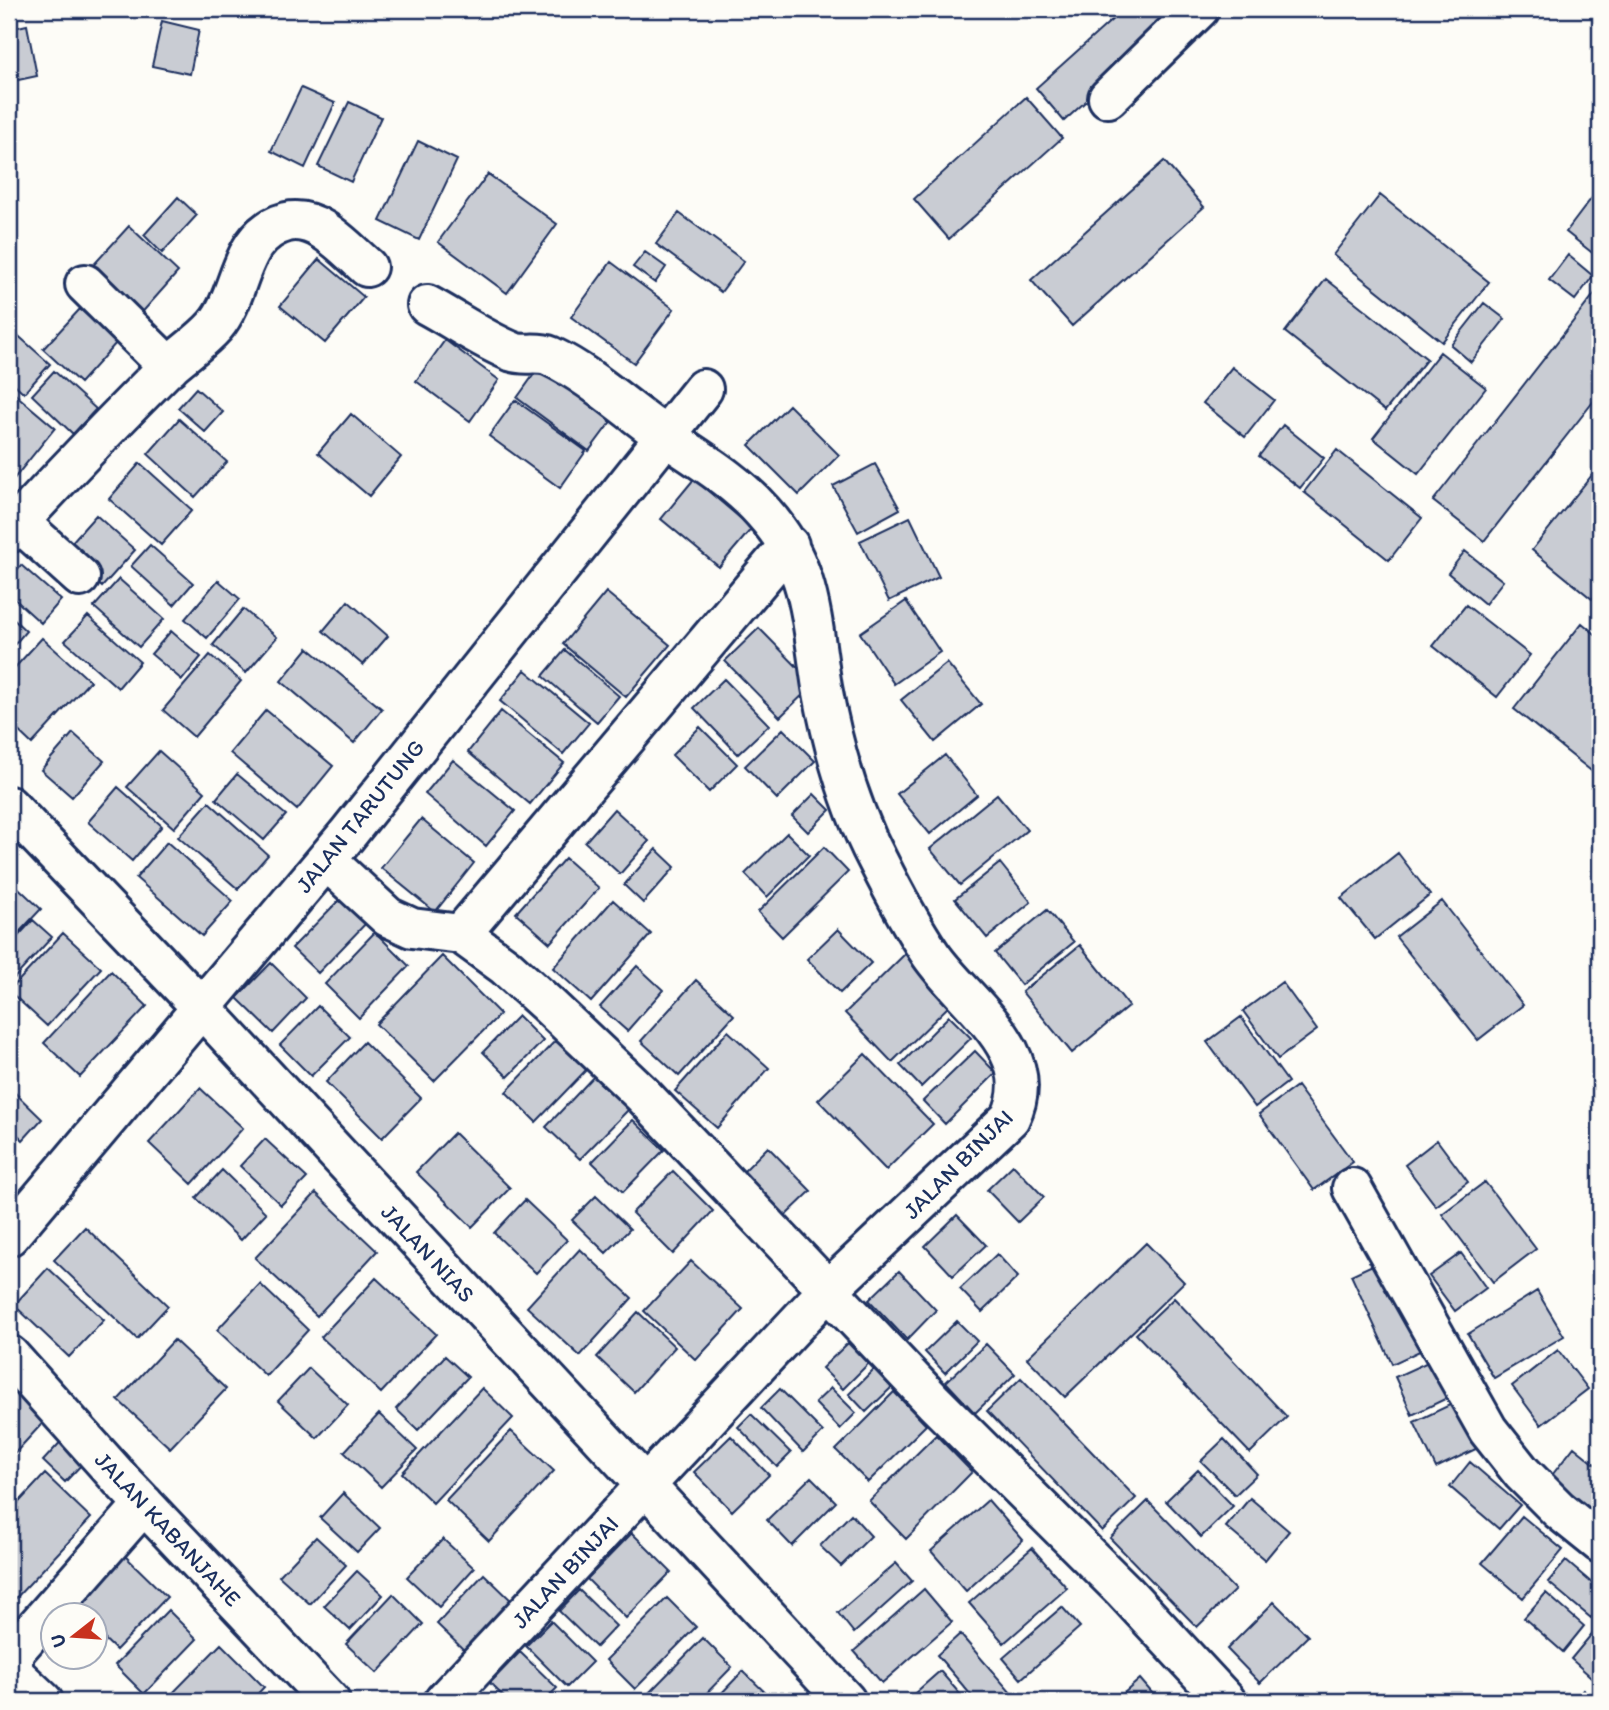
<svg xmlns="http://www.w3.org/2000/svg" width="1609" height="1710" viewBox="0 0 1609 1710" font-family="Itim,sans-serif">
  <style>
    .building { fill: #c9ccd3; stroke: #1b2f5e; stroke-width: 2 }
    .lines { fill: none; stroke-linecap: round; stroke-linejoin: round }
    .minor-casing { stroke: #1b2f5e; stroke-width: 44 }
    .minor { stroke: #fdfcf7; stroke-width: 38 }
    .labels { text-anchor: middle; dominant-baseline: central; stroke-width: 7; stroke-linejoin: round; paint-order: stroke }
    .street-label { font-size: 23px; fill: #1b2f5e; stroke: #fdfcf7 }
  </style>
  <rect width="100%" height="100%" fill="#fdfcf7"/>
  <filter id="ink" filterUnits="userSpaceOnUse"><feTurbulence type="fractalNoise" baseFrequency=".0143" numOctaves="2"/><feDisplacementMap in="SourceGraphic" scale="14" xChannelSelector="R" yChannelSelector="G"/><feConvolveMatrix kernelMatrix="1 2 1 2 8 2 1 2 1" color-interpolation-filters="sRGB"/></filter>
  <g filter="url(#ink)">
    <path class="building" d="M1124,9H1188L1064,121L1036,88Z
      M162,21L199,30L190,74L152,66Z
      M27,25L37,76L9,82V29Z
      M301,88L335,103L305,168L271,151Z
      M1026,97L1062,138L949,239L914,199Z
      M349,102L381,117L351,182L318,166Z
      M418,141L457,160L419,240L380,221Z
      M1164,161L1204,207L1072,326L1031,280Z
      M488,174L557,224L507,293L438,242Z
      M1600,187V259L1566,232Z
      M1380,195L1489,282L1442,342L1333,255Z
      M178,197L197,215L162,253L144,235Z
      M679,213L744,261L721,292L656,244Z
      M129,226L178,272L138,317L88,271Z
      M645,252L666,267L655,283L633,267Z
      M1568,255L1593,276L1575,300L1549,280Z
      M319,259L364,297L325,343L280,306Z
      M611,262L674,309L634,363L571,317Z
      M1326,279L1427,359L1385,411L1285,332Z
      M1600,287V393L1484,541L1433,501Z
      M1484,303L1505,319L1471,362L1451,345Z
      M80,309L117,342L80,383L43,349Z
      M13,331L50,364L24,393L9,379V335Z
      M445,340L499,380L470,421L416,381Z
      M1440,352L1486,388L1418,474L1373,438Z
      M545,359L618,412L589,451L517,398Z
      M1232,367L1274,400L1245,437L1203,403Z
      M54,371L96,409L73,434L32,395Z
      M196,388L223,412L205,432L178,408Z
      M9,389L55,428L9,485Z
      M515,400L586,451L560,488L489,436Z
      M789,405L839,455L799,495L749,445Z
      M351,414L401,457L369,496L318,453Z
      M179,419L227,462L195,497L148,454Z
      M1283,425L1324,458L1300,488L1259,456Z
      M1337,450L1422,518L1389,560L1304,492Z
      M140,463L192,510L161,545L109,499Z
      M875,464L900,509L858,532L833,486Z
      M1600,465V589L1592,599L1532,550Z
      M694,479L752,528L719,567L661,519Z
      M96,515L135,550L102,587L63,552Z
      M910,517L939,577L889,601L860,541Z
      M150,545L193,583L174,605L131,566Z
      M1465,551L1503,581L1485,604L1448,573Z
      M21,565L61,600L41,623L9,594V579Z
      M119,579L164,619L139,647L94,607Z
      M218,580L240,599L207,638L185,619Z
      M606,592L670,645L626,697L563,644Z
      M348,601L388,636L363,665L323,631Z
      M906,601L940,652L894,684L860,633Z
      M1466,605L1530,655L1497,697L1433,646Z
      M243,609L277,637L246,673L213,645Z
      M9,615L26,631L9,651Z
      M88,616L140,662L118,688L65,641Z
      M1582,623L1600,638V778L1514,709Z
      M759,628L814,684L780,717L725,661Z
      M171,631L201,657L182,680L151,654Z
      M42,638L90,681L32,744L9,722V674Z
      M308,648L382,709L354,743L281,681Z
      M565,650L619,696L597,722L543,676Z
      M210,655L241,681L194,737L163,710Z
      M947,663L981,704L935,742L901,700Z
      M525,670L589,723L563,754L500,701Z
      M724,679L769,725L738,754L694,708Z
      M266,710L333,766L297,810L230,753Z
      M501,711L564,763L530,804L468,752Z
      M700,727L737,764L709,792L672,755Z
      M783,729L815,761L777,799L745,766Z
      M73,733L104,761L72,797L41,770Z
      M159,751L205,792L174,828L127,787Z
      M945,755L977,795L930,834L897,794Z
      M453,760L515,811L486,846L425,794Z
      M237,774L286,815L264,840L216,799Z
      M118,787L162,826L132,861L88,822Z
      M814,794L830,810L808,832L792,816Z
      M997,794L1027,830L960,885L930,849Z
      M209,802L268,855L238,889L178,837Z
      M614,809L649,841L620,874L585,842Z
      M421,819L474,863L435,912L381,868Z
      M787,833L809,855L767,897L745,874Z
      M167,842L233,901L202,936L136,878Z
      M824,847L848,872L782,937L758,912Z
      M656,849L675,867L643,903L624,885Z
      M1398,853L1430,895L1375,939L1341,898Z
      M565,858L599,888L550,943L516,913Z
      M1000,863L1031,902L987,938L955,899Z
      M10,880L41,909L9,943V881Z
      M345,894L370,919L318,973L292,948Z
      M613,900L651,934L591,1002L553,968Z
      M1442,901L1523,1005L1478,1040L1396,937Z
      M1047,910L1074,942L1021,985L995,953Z
      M33,920L52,937L9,984V946Z
      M838,929L871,963L840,993L807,959Z
      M375,932L409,966L359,1018L325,984Z
      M63,933L101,968L47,1026L9,991Z
      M1080,945L1129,1006L1072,1053L1022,992Z
      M908,951L955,1000L892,1062L845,1013Z
      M442,956L500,1014L434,1081L376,1024Z
      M271,963L306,998L273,1033L237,998Z
      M637,966L663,990L627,1031L600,1007Z
      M111,971L147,1006L80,1077L44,1043Z
      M696,980L734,1015L679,1076L641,1041Z
      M1282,982L1317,1030L1278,1059L1243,1011Z
      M318,1006L350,1037L311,1076L280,1045Z
      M518,1016L543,1041L508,1077L483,1052Z
      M949,1016L971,1038L921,1087L900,1065Z
      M1241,1017L1288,1082L1255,1107L1207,1042Z
      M728,1031L769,1068L717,1128L675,1091Z
      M558,1038L588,1068L536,1122L506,1092Z
      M364,1042L421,1098L382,1138L326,1082Z
      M975,1051L996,1073L945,1124L923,1101Z
      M865,1054L933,1124L886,1170L818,1100Z
      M596,1074L630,1108L580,1159L546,1127Z
      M1297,1086L1353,1162L1314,1190L1259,1114Z
      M9,1087L42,1119L23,1140L9,1126Z
      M200,1088L243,1128L192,1184L149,1143Z
      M633,1120L664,1150L623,1192L592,1162Z
      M454,1133L510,1188L472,1227L416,1172Z
      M265,1139L307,1178L281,1205L240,1166Z
      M1437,1140L1468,1182L1436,1206L1405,1165Z
      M768,1147L811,1191L784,1217L742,1173Z
      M1013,1165L1044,1197L1018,1222L987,1190Z
      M222,1170L266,1213L241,1240L196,1198Z
      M673,1171L713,1211L673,1254L632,1213Z
      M1485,1182L1536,1249L1493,1282L1442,1214Z
      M316,1193L377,1251L317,1316L255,1258Z
      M596,1196L630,1229L606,1253L572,1220Z
      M525,1200L567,1240L536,1273L494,1233Z
      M957,1215L986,1245L953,1276L925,1246Z
      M85,1227L168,1306L137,1339L54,1260Z
      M1146,1243L1184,1282L1065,1397L1027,1358Z
      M580,1249L632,1298L580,1356L527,1307Z
      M1461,1253L1486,1288L1455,1311L1429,1276Z
      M997,1254L1018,1277L982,1312L960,1289Z
      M1383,1260L1424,1349L1392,1364L1351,1275Z
      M691,1261L743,1309L696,1360L644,1311Z
      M48,1268L104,1320L69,1357L14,1305Z
      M899,1271L936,1310L907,1340L869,1300Z
      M376,1278L436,1334L381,1393L321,1337Z
      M260,1284L308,1330L266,1376L217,1330Z
      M1537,1291L1564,1336L1494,1378L1468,1334Z
      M1174,1298L1287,1417L1250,1453L1136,1334Z
      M638,1312L675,1347L634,1392L597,1357Z
      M957,1321L977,1341L945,1373L925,1352Z
      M174,1340L226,1389L170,1448L118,1400Z
      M848,1343L868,1364L843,1389L822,1368Z
      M986,1344L1015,1374L975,1413L946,1382Z
      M1558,1350L1588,1389L1541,1425L1512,1386Z
      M445,1356L468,1377L418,1430L396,1409Z
      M1430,1361L1447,1398L1412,1415L1395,1377Z
      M309,1368L348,1405L317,1438L278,1401Z
      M874,1369L892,1387L866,1412L849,1394Z
      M9,1377L50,1415L15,1453L9,1448Z
      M1021,1378L1136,1498L1102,1531L987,1411Z
      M482,1388L513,1418L433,1503L402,1473Z
      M831,1388L856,1413L840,1429L815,1403Z
      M780,1389L823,1432L803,1452L761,1408Z
      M894,1392L926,1425L868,1482L836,1450Z
      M1458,1401L1480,1447L1436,1468L1414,1422Z
      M379,1414L417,1450L381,1487L344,1452Z
      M751,1414L791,1453L777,1467L738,1427Z
      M511,1431L554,1471L489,1541L446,1500Z
      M936,1435L972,1472L906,1539L869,1501Z
      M731,1436L769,1475L732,1511L694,1472Z
      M65,1437L87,1459L65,1482L43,1461Z
      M1224,1439L1257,1474L1235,1495L1201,1461Z
      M1574,1447L1600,1468V1505L1594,1513L1549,1479Z
      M1470,1462L1520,1505L1499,1529L1450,1487Z
      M1198,1470L1233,1506L1201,1537L1166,1501Z
      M45,1474L91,1518L15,1599L9,1593V1513Z
      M811,1477L836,1502L792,1546L767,1520Z
      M343,1493L380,1528L357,1552L320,1518Z
      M1250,1498L1289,1531L1265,1560L1226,1527Z
      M988,1500L1023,1540L966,1591L931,1551Z
      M1148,1501L1235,1590L1197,1627L1110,1538Z
      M851,1514L871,1536L841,1566L820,1546Z
      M1522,1516L1563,1550L1523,1598L1482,1563Z
      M632,1533L671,1572L626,1618L587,1579Z
      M316,1537L346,1565L310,1604L279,1576Z
      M443,1539L474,1568L439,1607L407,1577Z
      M1032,1548L1067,1588L1004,1643L969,1603Z
      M121,1552L167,1597L116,1650L94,1629V1616H80L69,1605Z
      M1566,1561L1600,1590V1607L1591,1618L1548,1582Z
      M896,1563L912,1581L854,1633L838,1613Z
      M357,1571L383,1595L350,1630L324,1606Z
      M484,1574L516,1605L469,1655L437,1624Z
      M924,1589L952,1622L882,1683L854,1651Z
      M579,1590L616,1626L596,1647L559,1611Z
      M1546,1593L1584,1626L1563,1652L1524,1618Z
      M393,1594L423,1624L377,1673L346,1644Z
      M667,1598L696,1627L635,1689L606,1660Z
      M1274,1602L1308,1636L1260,1683L1227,1649Z
      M1062,1607L1080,1627L1021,1679L1003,1658Z
      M168,1610L197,1639L144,1694L115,1665Z
      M551,1621L592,1662L567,1687L526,1646Z
      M1600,1624V1685L1571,1659Z
      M960,1634L1012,1694L1003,1701H976L937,1655Z
      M703,1638L732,1667L699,1701H648L644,1698Z
      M221,1644L264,1687L251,1701H165Z
      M520,1652L557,1688L544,1701H508L490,1683Z
      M743,1671L774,1701H714Z
      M940,1671L966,1701H906Z
      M1140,1679L1159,1701H1115Z
      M1583,1689L1598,1701H1573Z"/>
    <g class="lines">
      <g class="minor-casing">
        <path id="minor" d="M1108,98L1199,9
          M85,284L169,367
          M427,305C455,320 483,340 513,352C524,356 538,351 550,356C592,376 627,410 665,436C700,460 735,480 763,512C812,566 811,619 822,687C833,748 849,806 878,861C894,893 911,925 931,955C964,1003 1043,1052 1010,1118L828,1290L444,1701
          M19,522L80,577
          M9,533C60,477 113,422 167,368C182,354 201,342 215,326C244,292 237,235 287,222C318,215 346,249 367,267
          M9,806L201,1007L846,1701
          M326,860L388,917L412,928L461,934L505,966L547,1004L642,1094L934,1402L1124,1591L1226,1701
          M461,934L789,545
          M1352,1188L1488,1430L1522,1473L1559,1510L1600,1543
          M9,1236L347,835L703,389
          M9,1355L121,1480L330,1701
          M43,1701L13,1673V1653L144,1504"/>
      </g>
      <use href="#minor" class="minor"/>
    </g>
  </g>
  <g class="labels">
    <g class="street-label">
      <text transform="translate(360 816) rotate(-51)">JALAN TARUTUNG</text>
      <text transform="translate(958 1164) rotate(-45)">JALAN BINJAI</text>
      <text transform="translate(428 1253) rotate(47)">JALAN NIAS</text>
      <text transform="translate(168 1529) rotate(47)">JALAN KABANJAHE</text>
      <text transform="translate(565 1572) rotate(-47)">JALAN BINJAI</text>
    </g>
  </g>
  <rect width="1609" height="1710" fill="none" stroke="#fdfcf7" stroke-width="35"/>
  <rect x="18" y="18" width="1574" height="1675" fill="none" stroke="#1b2f5e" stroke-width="2.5" filter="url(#ink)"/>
  <g transform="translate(74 1636) rotate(253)"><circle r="33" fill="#fdfcf7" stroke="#a3aaba" stroke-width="2"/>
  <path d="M0-5L12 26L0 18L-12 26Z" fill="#c8321e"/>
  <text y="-10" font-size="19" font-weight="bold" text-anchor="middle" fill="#1b2f5e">U</text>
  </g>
</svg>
